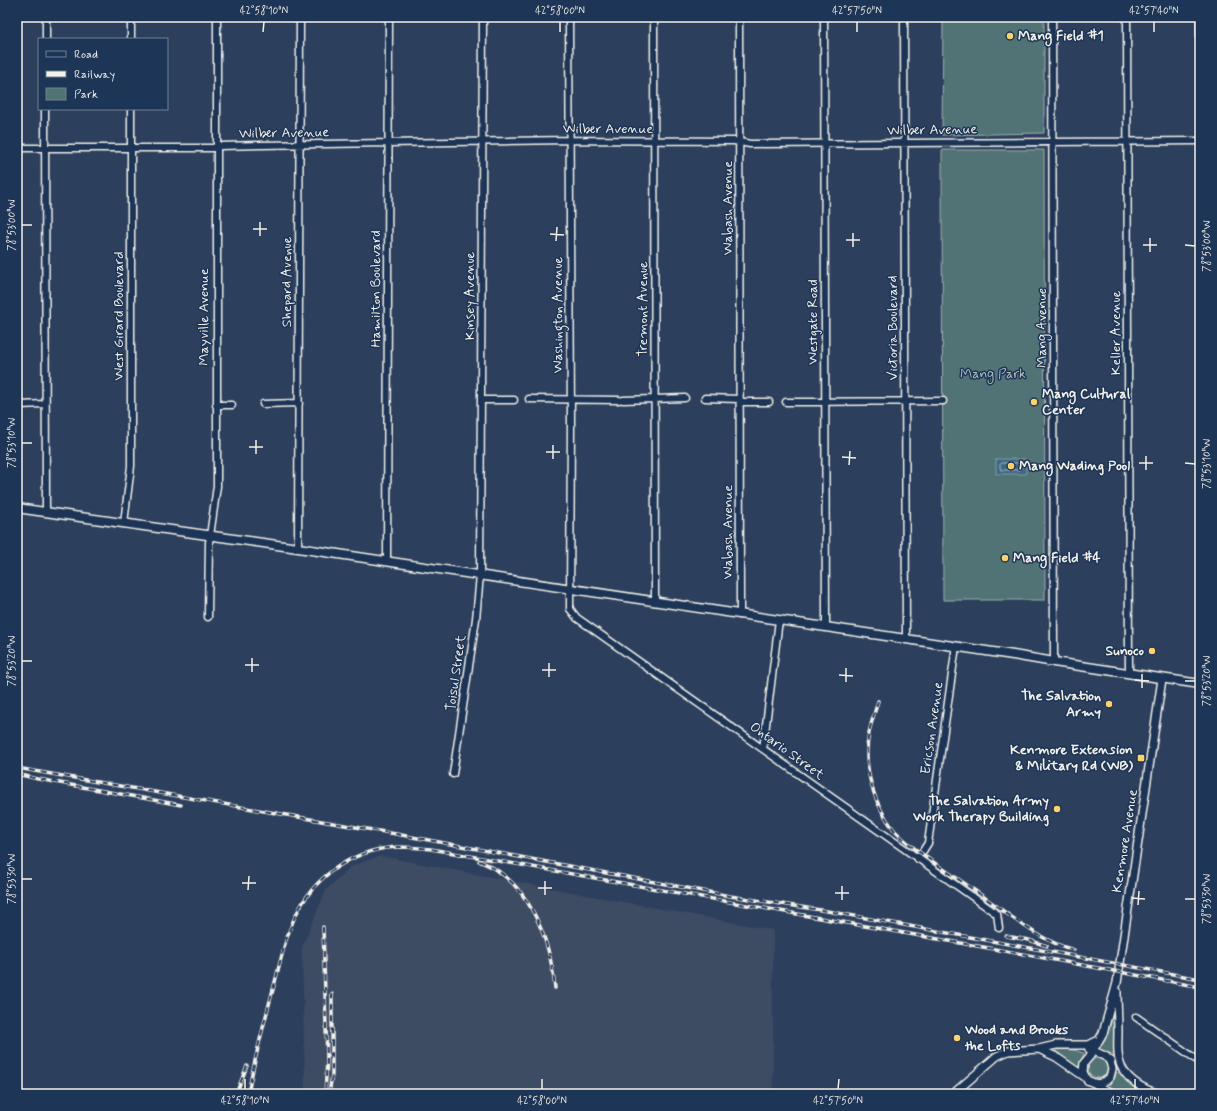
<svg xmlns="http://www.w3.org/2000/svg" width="1217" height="1111" viewBox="0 0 1217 1111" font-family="Mynerve,sans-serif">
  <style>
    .built { fill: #3e4b64 }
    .green { fill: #517374; stroke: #a2b2ae }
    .water { fill: #3d6884; stroke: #869fac }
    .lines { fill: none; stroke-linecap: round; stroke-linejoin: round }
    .shore { stroke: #abbac0; stroke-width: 1 }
    .minor-casing { stroke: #f4f1e8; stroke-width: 9 }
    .tertiary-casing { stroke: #f4f1e8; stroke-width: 10 }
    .secondary-casing { stroke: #f4f1e8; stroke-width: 11 }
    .minor { stroke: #1d3557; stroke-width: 6 }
    .tertiary { stroke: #1d3557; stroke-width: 7 }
    .secondary { stroke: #1d3557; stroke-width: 8 }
    .rail-casing { stroke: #f4f1e8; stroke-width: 3.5 }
    .rail { stroke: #1d3557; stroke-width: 2; stroke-dasharray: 6; stroke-linecap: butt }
    .ticks { fill: none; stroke: #f4f1e8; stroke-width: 1.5 }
    .poi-dot { fill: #ffd166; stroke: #1d3557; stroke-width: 1.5 }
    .labels { text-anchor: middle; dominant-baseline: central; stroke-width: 3; stroke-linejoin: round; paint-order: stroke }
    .poi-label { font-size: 14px; font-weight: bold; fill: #f4f1e8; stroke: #1d3557; text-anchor: start }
    .street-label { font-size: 14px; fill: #f4f1e8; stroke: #1d3557 }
    .park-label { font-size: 14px; fill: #b3bfba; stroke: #1d3557 }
    .neatline { fill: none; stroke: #f4f1e8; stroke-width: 1.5 }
    .ticks-label { font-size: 10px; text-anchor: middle; fill: #f4f1e8 }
  </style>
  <rect width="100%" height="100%" fill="#2c3f5d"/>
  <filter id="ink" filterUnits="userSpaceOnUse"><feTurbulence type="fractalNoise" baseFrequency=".025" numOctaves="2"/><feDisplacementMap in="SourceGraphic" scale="8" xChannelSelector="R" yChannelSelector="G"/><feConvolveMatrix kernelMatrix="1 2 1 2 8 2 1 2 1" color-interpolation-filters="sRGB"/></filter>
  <g filter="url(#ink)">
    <path class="built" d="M380,856L773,930V1094H305L302,947L326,890L350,867Z"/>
    <path class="green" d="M943,17H1044V133L942,135Z
      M942,150H1044L1045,600H943Z
      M1113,1008C1114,1021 1118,1043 1113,1054L1098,1050V1046C1111,1037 1111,1023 1113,1008Z
      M1058,1049L1073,1050L1084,1053L1079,1067L1077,1068L1056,1053V1050Z
      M1088 1068a10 10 0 1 1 20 0a10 10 0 1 1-20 0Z
      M1119,1072L1133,1087L1147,1094L1117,1090L1110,1087V1084L1115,1078L1116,1073Z"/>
    <path class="water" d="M996,459H1026V474H996Z"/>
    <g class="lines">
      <path class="shore" d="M1002,463H1020L1022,464V468L1020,470H1001L1000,468V465Z"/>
      <g class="minor-casing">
        <path id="minor" d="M569,17L571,422L570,609L577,618L997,914L999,928
          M654,17L655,602
          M739,17L740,615
          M824,17L826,627
          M904,17L906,639
          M1052,17L1054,662
          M1127,17L1129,674
          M1200,17V38
          M46,39V17
          M131,39V17
          M45,109L46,512
          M17,148H213L220,146L261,145L570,140L734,141L750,144L1200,141
          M705,398L740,399
          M529,399L619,400
          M482,400H514
          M623,400L685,398
          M740,402H769
          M786,402L943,401
          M263,404L299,403
          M19,405L45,404
          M216,405H232
          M124,523L131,466V109
          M298,548L300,17
          M387,561L389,17
          M208,617L209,543L217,486V17
          M763,749L779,620
          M453,774L476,619L480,575L483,17
          M918,859L928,843L956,646
          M1136,1017L1200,1062
          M959,1089L966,1094"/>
      </g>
      <g class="tertiary-casing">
        <path id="tertiary" d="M1117,991C1117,1004 1118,1018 1118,1032C1118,1041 1117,1051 1119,1060C1123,1078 1143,1090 1160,1094
          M1039,1049L1056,1057L1085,1077
          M1089,1049L1105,1056L1111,1061
          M1108,1059L1110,1062L1112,1069L1110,1077L1107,1080L1099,1084L1094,1083L1087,1080L1083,1072L1084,1063L1090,1056L1103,1033L1117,983L1162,679
          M1094,1083L1109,1092L1118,1094
          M953,1094L997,1056L1008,1051L1039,1049L1056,1045H1089L1097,1041"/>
      </g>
      <g class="secondary-casing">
        <path id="secondary" d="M17,508L298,548L1013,655L1054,662L1200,684"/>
      </g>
      <use href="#minor" class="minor"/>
      <use href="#tertiary" class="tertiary"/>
      <use href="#secondary" class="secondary"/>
      <g class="rail-casing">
        <path id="rail" d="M878,701C875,712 871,722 869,733C863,763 871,795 887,820C890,824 893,829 896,832C920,856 954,875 981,895C1010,915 1039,941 1074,950
          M17,768L396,834L730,896L827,911L1200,979
          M17,774L38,779L181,805
          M479,861C529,880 550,939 555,988
          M323,927L327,1060L325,1094
          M1006,936L1029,940L1047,946
          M236,1094L247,1066
          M248,1094C255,1056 265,1019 275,982C281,959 287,930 299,909C319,872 358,848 400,847C410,847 421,848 431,849L1028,955L1200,987
          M329,1094L332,1075V994"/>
      </g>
      <use href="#rail" class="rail"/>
    </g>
  </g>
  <path class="ticks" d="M263,32L264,22M560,32V22M857,32V22M1154,32V22M22,225H32M253,229H267M550,234L564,235M260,236V222M846,240H860M556,241L557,227M1143,245H1157M1185,245L1195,246M853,247V233M1150,252V238M22,443H32M249,447H263M546,452H560M256,454V440M842,457L856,458M553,459V445M1139,463H1153M1185,463L1195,464M849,465L850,451M1146,470V456M22,661H32M245,665H259M542,670H556M252,672V658M839,675L853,676M549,677V663M1135,680L1149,681M1185,681H1195M846,682V668M1142,688V674M22,879H32M242,883H256M538,888H552M248,890L249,876M835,893H849M545,895V881M1132,898L1145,899M1185,899H1195M842,900V886M1138,905L1139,891M245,1089V1079M542,1089V1079M838,1089L839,1079M1135,1089V1079"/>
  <g class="poi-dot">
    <circle cx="1010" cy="36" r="4"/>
    <circle cx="1034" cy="402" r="4"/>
    <circle cx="1011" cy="466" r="4"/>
    <circle cx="1005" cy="558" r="4"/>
    <circle cx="1152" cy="651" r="4"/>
    <circle cx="1109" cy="704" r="4"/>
    <rect x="1137" y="754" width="8" height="8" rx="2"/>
    <circle cx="1057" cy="809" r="4"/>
    <circle cx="957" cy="1038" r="4"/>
  </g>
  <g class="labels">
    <g class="poi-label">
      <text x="1018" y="36">Mang Field #1</text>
      <text x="1042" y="394">Mang Cultural<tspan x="1042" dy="16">Center</tspan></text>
      <text x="1019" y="466">Mang Wading Pool</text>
      <text x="1013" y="558">Mang Field #4</text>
      <text x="1144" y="651" text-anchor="end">Sunoco</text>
      <text x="1101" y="696" text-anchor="end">The Salvation<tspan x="1101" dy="16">Army</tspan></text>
      <text x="1133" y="750" text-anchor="end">Kenmore Extension<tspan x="1133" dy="16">&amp; Military Rd (WB)</tspan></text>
      <text x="1049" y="801" text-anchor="end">The Salvation Army<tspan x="1049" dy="16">Work Therapy Building</tspan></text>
      <text x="965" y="1030">Wood and Brooks<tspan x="965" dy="16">the Lofts</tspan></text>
    </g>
    <g class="street-label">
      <text x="608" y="129">Wilber Avenue</text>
      <text transform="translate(932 130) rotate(-1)">Wilber Avenue</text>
      <text transform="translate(284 133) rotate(-1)">Wilber Avenue</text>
      <text transform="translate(728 208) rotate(-90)">Wabash Avenue</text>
      <text transform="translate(287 282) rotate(-90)">Shepard Avenue</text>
      <text transform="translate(376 289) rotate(-90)">Hamilton Boulevard</text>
      <text transform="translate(470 296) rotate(-90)">Kinsey Avenue</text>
      <text transform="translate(643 309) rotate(-90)">Tremont Avenue</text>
      <text transform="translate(558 315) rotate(-90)">Washington Avenue</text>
      <text transform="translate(119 316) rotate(-90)">West Girard Boulevard</text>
      <text transform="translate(204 317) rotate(-90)">Mayville Avenue</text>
      <text transform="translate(813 322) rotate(-90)">Westgate Road</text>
      <text transform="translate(893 328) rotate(-90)">Victoria Boulevard</text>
      <text transform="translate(1042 328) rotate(-90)">Mang Avenue</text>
      <text transform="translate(1116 333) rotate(-90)">Keller Avenue</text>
      <text transform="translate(728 532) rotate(-90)">Wabash Avenue</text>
      <text transform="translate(456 673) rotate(-82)">Toisul Street</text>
      <text transform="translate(932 728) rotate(-82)">Ericson Avenue</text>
      <text transform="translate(787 751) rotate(36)">Ontario Street</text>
      <text transform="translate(1125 841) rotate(-81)">Kenmore Avenue</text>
    </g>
    <g class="park-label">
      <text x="993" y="374">Mang Park</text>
    </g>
  </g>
  <rect width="1217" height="1111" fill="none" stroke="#1d3557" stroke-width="44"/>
  <rect x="38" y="38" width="130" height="72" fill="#1d3557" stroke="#738091"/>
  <rect x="46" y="51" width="20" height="6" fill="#1d3557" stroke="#738091"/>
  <text x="74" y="58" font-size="12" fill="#f4f1e8">Road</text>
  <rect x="46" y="71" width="20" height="6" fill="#f4f1e8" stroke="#738091"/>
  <text x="74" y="78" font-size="12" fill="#f4f1e8">Railway</text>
  <rect x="46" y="88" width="20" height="12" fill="#517374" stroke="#738091"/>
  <text x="74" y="98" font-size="12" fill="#f4f1e8">Park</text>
  <rect x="22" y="22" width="1173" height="1067" class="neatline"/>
  <g class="ticks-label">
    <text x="264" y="14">42°58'10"N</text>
    <text x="560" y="14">42°58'00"N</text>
    <text x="857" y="14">42°57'50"N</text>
    <text x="1154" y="14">42°57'40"N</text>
    <text transform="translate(11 225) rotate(-90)" y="4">78°53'00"W</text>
    <text transform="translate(1206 246) rotate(-90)" y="4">78°53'00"W</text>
    <text transform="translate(11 443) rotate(-90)" y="4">78°53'10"W</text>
    <text transform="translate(1206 464) rotate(-90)" y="4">78°53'10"W</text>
    <text transform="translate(11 661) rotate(-90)" y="4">78°53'20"W</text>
    <text transform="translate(1206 681) rotate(-90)" y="4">78°53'20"W</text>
    <text transform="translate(11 879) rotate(-90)" y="4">78°53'30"W</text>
    <text transform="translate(1206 899) rotate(-90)" y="4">78°53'30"W</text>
    <text x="245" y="1104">42°58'10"N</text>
    <text x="542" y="1104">42°58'00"N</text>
    <text x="838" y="1104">42°57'50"N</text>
    <text x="1135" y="1104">42°57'40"N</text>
  </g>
</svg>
